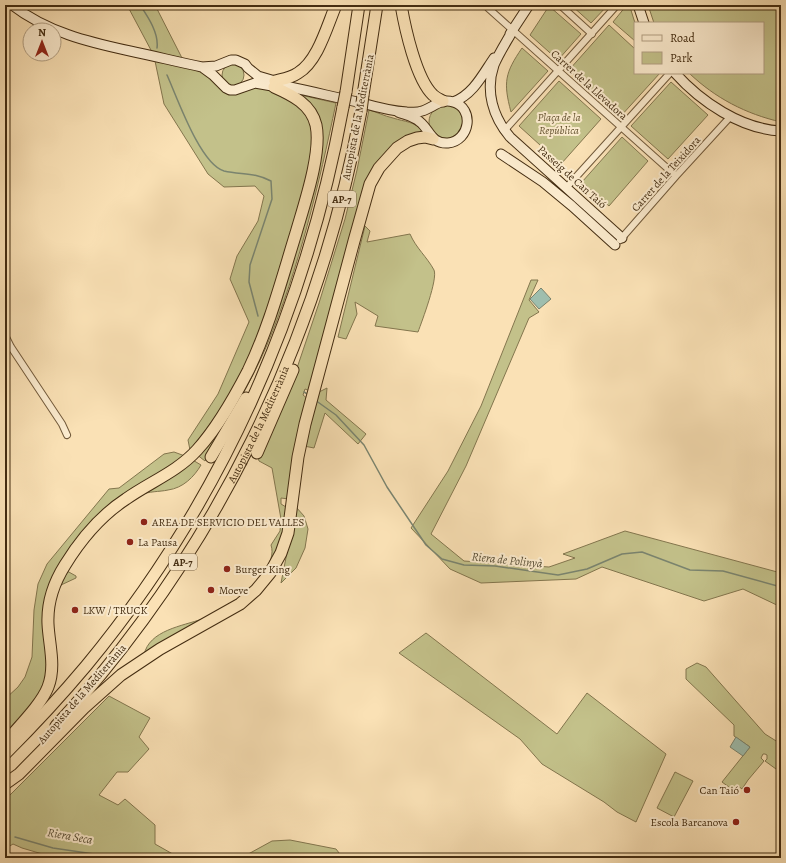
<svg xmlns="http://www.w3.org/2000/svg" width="786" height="863" viewBox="0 0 786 863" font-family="Alegreya,serif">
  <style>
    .green { fill: #c3c18a; stroke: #83764e }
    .water { fill: #9ebeae; stroke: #7a846f }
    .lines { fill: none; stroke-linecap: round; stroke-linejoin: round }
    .stream { stroke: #7a846f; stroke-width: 1.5 }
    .river { stroke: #9ebeae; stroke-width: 10 }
    .minor-casing { stroke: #71593a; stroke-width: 8 }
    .secondary-casing { stroke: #432c11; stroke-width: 11 }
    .motorway-casing { stroke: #432c11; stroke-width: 13 }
    .minor { stroke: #fceccf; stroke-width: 6 }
    .secondary { stroke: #fceccf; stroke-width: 9 }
    .motorway { stroke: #fae1b5; stroke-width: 11 }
    .motorway-bridge-casing { stroke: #432c11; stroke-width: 13; stroke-linecap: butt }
    .motorway-bridge { stroke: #fae1b5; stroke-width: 11 }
    .poi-dot { fill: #8f2418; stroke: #fceccf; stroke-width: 1.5 }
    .labels { text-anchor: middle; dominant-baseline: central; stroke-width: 4; stroke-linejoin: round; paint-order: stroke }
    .shield { fill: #fceccf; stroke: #7a664a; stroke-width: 1 }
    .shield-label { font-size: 10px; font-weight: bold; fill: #432c11 }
    .street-label { font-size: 11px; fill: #432c11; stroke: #fceccf }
    .park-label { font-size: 11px; font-style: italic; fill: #63512f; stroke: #fceccf }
    .poi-label { font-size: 11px; fill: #432c11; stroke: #fceccf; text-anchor: start }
    .water-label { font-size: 12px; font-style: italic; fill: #5a5038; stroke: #fceccf }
  </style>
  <rect width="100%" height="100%" fill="#fae1b5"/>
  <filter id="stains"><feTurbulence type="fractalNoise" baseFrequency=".005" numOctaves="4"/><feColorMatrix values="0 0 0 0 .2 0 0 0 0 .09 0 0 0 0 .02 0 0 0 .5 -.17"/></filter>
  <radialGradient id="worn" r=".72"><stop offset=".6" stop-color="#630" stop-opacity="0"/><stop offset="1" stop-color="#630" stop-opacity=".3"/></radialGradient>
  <path class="green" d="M127,5H155L182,58L152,52Z
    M571,5H608L591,23Z
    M648,5H781V122C746,114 715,98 689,73H763V23H654Z
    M549,6L581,34L558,60L530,35Z
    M626,6L630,7L635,23V41L613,22Z
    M609,25L635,49V73H660L620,117L569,70Z
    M522,48L548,71L511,112C503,82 505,73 522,48Z
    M155,61C168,64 193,67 205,73C214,78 217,89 227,93C237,97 242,90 252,88C269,86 292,100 303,111C308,116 312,126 313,133C314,146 310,159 308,172C302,197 294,222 286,247C274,286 263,327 246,364C232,396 211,423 190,450L188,440L218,394L249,322L230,279L237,256L258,221L264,196L255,186L224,187L208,174L164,104Z
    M222 75a11 11 0 1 1 22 0a11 11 0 1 1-22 0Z
    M559,81L601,119L561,164L519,126Z
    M671,82L708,115L668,159L631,126Z
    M296,94L336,103C319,185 299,268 267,345C250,385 226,423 205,461L196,454L252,368L320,130Z
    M429 122a17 17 0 1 1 34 0a17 17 0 1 1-34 0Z
    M369,110C377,112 384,116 393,118C405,122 415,121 423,132L378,163L310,391L305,389L303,395L308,399L289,499L281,498V504L286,507L289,506V518L273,564L244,598L144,655C149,630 183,626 202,619C225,609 251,592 265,571C270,563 274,554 271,545L280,531L281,519L272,468L259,461L258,457L296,371L319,303L345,219L357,170Z
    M622,137L648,161L609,206L582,182Z
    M365,226L370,231L367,242L410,234C416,248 427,257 434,270C438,279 422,321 418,332L375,326L378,316L355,302L357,314L346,339L338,337Z
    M531,280H538L529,300L539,312L529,318L466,466L431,534L464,561L549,567L575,558L563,554L625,531L781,573V607L743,589L704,601L602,567L576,579L481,583L450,569L411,528L448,471L481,406Z
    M327,388L326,400L366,434L358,444L325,413L314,448L304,446L319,392Z
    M174,452L185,456L171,466L111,503L74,544L56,572L46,594L43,621L47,653V677L41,692L28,709L5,733V699L18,687L25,677L32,657L34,610L38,584L47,564L109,489L119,488L164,454Z
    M191,459L201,465C194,477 183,488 168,490C159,492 149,491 141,495C109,507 85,543 67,571L76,576V578L61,585L57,589L56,586C74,553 97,519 130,499C151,486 174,477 191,459Z
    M296,507L304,516L308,529L305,548L296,568L281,583Z
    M426,633L557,734L587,693L666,754L636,822L617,812L604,802L542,764L520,739L399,653Z
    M697,663L706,667L765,734L781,744V766L779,765L776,769L765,761L767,759V755L765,754H763L761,758L764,761L748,780L742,789L737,785L733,790L722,782L750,747L734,736V725L686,679V669Z
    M109,696L150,718L139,737L149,749L128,772H117L99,795L118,805L125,799L155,825V844L178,857L182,854L192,858H56L22,848L13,844L5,849V800Z
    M675,772L693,781L674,817L657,808Z
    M290,840L336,849L343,858H241L272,841Z"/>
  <path class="water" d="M541,288L551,299L539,309L530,299Z
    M736,737L750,747L743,756L730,747Z"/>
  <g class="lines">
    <path class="stream" d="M140,5C148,17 159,33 157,48
      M167,75C177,97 200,164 224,171C241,175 255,172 271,181L272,199L250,265L249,282L258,316
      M304,392L309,395
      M315,400L336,415L364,445L387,487L426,545L442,559L464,565L495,566L558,575L587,569L622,554L642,552L690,570L723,571L781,587
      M15,837L53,848L121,858
      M298,858C305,855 314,855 321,858"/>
    <path class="river" d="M5,833H6"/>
    <g class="minor-casing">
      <path id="minor" d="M560,5L592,34
        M488,8L676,176
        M504,131L617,5
        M566,188L670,73
        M620,240L676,176L731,116
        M5,335L11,347L62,424L67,435"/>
    </g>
    <g class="secondary-casing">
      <path id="secondary" d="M12,5C47,32 88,42 130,51C154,56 178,62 202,67L216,66L231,60H236L245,64L248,68L258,76L275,81L290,87C314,92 338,98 362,103C376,107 391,111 407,112C412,112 417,113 422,111C433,108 440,98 453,102C475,108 470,141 448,143C431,144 430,130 420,122C415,117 406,115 398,112
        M638,5L644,23
        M513,30C507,41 499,53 494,65C485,91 493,117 510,137L622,238
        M510,34L529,5
        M202,67L213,75L226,88L230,90H235L255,83L272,86
        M675,73C701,102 741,129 781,131
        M453,102C473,95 483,74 494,58
        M501,154L543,182L572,206L615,245"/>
    </g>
    <g class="motorway-casing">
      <g id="motorway">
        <path d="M401,5C405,28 416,79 433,95C436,98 439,99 443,101"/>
        <path d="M275,81C283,79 291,78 298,73C318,61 327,26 336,5"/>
        <path d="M346,92L359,5"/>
        <path d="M363,95L377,5"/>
        <path d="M257,453L293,370"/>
        <path d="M211,457L246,398"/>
        <path id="s1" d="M56,726C215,553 318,342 361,111"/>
        <path d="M5,743C18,727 41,705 48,687C56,666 49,645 48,624C47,602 53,584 65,565C81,539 100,516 126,499C150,482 177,472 197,450C218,427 234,398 248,371C269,328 282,278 296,233C304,205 322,153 316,125C311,104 292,95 274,87"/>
        <path d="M5,754C33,726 60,697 86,666C220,504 305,313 343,107"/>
        <path d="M5,784L19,774L84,708L121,675L160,649L240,604L256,590L270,573L281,553L288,533L298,457L305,424L354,241L370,184L379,168L397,148L408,141L417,138L425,137L433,139"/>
      </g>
    </g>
    <use href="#minor" class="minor"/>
    <use href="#secondary" class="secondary"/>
    <use href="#motorway" class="motorway"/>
    <g class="motorway-bridge-casing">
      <path id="motorway-bridge" d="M343,107L346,92
        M361,111L363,95"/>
    </g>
    <use href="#motorway-bridge" class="motorway-bridge"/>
  </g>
  <g class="poi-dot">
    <circle cx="144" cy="522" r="4"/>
    <circle cx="130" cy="542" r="4"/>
    <circle cx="227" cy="569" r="4"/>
    <circle cx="211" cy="590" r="4"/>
    <circle cx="75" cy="610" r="4"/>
    <circle cx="747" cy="790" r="4"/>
    <circle cx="736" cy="822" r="4"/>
  </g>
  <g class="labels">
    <g class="shield">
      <rect x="328" y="191" width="28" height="16" rx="3"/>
      <rect x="169" y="554" width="28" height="16" rx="3"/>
    </g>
    <g class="shield-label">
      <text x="342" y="199">AP-7</text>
      <text x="183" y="562">AP-7</text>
    </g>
    <g class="street-label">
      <text transform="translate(589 85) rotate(42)">Carrer de la Llevadora</text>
      <text transform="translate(358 117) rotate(-79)">Autopista de la Mediterrània</text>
      <text transform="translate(666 174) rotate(-48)">Carrer de la Teixidora</text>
      <text transform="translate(572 177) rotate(42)">Passeig de Can Taió</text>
      <text stroke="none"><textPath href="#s1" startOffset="365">Autopista de la Mediterrània</textPath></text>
      <text transform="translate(82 694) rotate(-49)">Autopista de la Mediterrània</text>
    </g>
    <g class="park-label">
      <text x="559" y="117">Plaça de la<tspan x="559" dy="13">República</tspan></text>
    </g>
    <g class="poi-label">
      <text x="152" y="522">AREA DE SERVICIO DEL VALLES</text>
      <text x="138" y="542">La Pausa</text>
      <text x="235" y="569">Burger King</text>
      <text x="219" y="590">Moeve</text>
      <text x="83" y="610">LKW / TRUCK</text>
      <text x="739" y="790" text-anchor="end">Can Taió</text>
      <text x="728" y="822" text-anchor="end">Escola Barcanova</text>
    </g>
    <g class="water-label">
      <text transform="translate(507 560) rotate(6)">Riera de Polinyà</text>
      <text transform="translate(70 836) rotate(10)">Riera Seca</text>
    </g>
  </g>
  <rect width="786" height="863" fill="none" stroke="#fae1b5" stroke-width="20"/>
  <rect x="6" y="6" width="774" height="851" fill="none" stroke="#432c11" stroke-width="2"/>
  <rect x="10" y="10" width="766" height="843" fill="none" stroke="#432c11"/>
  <rect x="634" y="22" width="130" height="52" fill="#fceccf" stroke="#b29f83"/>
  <rect x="642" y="35" width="20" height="6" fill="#fceccf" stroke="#b29f83"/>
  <text x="670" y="42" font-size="12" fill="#432c11">Road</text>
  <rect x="642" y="52" width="20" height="12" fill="#c3c18a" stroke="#b29f83"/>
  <text x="670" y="62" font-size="12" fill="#432c11">Park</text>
  <g transform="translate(42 42)"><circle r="19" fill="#fceccf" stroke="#b29f83"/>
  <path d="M0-3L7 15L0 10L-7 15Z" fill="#8f2418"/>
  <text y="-6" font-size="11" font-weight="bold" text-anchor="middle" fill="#432c11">N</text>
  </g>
  <rect width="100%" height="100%" filter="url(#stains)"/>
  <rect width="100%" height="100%" fill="url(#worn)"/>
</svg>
